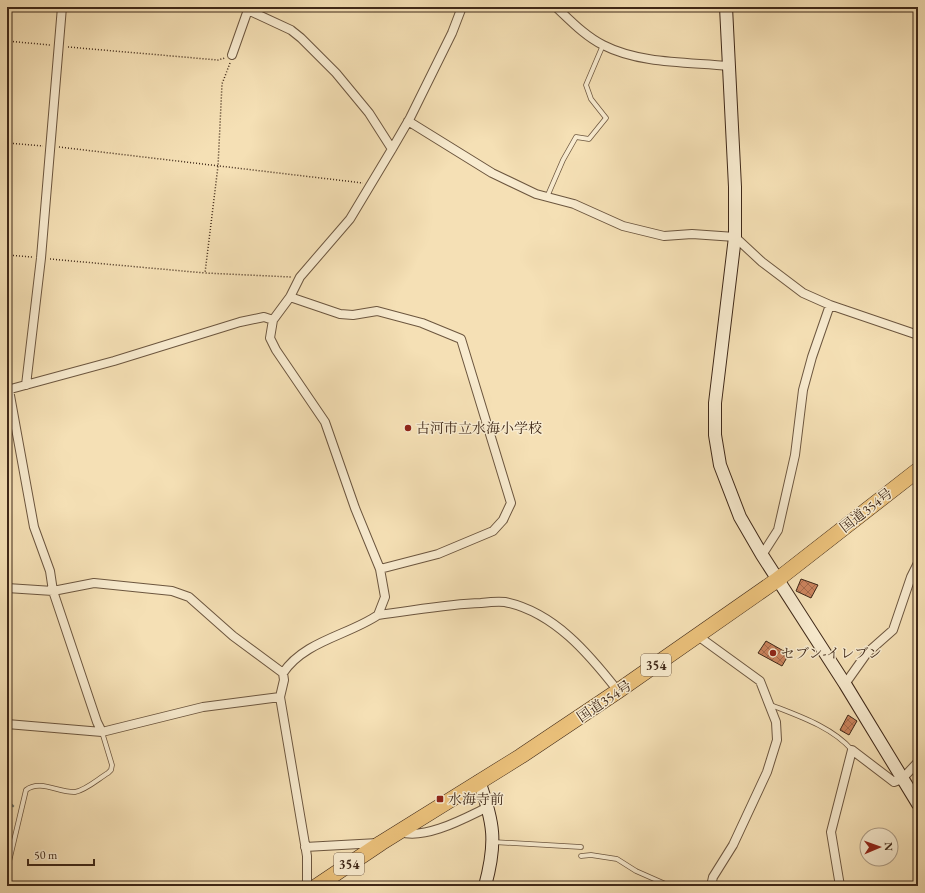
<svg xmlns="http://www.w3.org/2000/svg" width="925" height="893" viewBox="0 0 925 893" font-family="'EB Garamond','Noto Serif JP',serif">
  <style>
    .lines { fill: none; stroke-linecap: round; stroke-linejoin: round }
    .stream { stroke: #778172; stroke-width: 2.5 }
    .building { fill: url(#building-cross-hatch); stroke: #3f2818 }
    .lane-casing { stroke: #6c563f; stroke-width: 5.5 }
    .street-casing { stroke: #6c563f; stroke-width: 10 }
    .secondary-casing { stroke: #3f2818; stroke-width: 14 }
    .highway-casing { stroke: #3f2818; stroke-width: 16 }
    .path { stroke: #3f2818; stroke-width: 1.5; stroke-dasharray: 1 2; stroke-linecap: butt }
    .lane { stroke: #f8ebcf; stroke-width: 4 }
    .street { stroke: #f8ebcf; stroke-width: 8 }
    .secondary { stroke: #f8ebcf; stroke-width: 12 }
    .highway { stroke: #eac07a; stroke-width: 15 }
    .poi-dot { fill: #8f2418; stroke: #f8ebcf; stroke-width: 1.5 }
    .labels { text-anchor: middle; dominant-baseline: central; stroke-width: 3; stroke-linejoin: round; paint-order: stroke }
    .shield { fill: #f8ebcf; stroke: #76624f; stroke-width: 1 }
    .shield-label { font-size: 13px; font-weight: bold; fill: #3f2818 }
    .poi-label { font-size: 14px; fill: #3f2818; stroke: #f8ebcf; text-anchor: start }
    .street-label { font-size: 14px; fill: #3f2818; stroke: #f8ebcf }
  </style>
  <defs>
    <pattern id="building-cross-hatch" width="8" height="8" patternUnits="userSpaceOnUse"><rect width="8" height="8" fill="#cb835d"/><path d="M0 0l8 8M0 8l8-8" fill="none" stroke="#a66b4c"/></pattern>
  </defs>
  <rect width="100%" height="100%" fill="#f5e0b5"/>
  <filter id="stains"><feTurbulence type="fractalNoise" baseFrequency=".005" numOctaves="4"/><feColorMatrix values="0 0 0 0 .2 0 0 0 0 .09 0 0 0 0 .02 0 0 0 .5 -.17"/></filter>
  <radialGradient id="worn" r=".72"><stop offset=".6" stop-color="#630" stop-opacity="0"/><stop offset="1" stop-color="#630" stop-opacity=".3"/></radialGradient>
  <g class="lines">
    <path class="stream" d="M7,802L13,806"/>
  </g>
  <path class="building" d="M801,579L818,585L811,598L796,591Z
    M766,641L789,654L782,666L758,653Z
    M848,715L857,721L849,735L840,730Z"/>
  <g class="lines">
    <g class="lane-casing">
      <path id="lane" d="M547,197L563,160L576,137L589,139L606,118L591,99L586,85L603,45
        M771,705C799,716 832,727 852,750
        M493,842L581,847
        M581,856L591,855L617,859L636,871L670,886
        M7,870L26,790C40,779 59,793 75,792C86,790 98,779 108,773L111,770L112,765L102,732"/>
    </g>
    <g class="street-casing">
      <path id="street" d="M556,7C571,21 585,36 603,45C640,64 688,62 729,66
        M248,10L291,30L301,38L336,73L369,113L392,149
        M232,55L249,7
        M408,121L492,173L536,194L574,204L623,226L664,236L692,234L735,237L762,262L803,293L830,305L918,335
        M290,297L340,314L353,315L377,311L422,323L461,339L511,503L503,520L493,531L438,554L380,569
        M26,385L41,258L62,7
        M7,390L114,361L240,322L264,317L273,320
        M9,390L34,527L50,571L53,591L97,722L102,732
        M762,555L778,530L795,455L803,390L812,357L830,305
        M7,588L53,591L94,583L172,591L189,597L233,636L283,673
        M378,615C412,611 446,604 481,603C489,602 498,601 505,602C554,612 589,654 618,691
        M698,636L760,681L776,722L777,740L767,772L733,845L713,877L711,886
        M845,684L867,653L893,630L911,577L918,563
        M7,724L102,732L203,707L280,697
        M400,832C426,840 465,818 488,807
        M305,847L378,843
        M307,886V856L280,697L284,680L283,673C304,641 349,635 378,615L385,597L380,569L355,508L325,422L276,350L270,338L273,320L290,297L300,277L350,219L392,149L410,118L452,33L462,7
        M840,886L831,832L852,750L894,782L902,779L918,762"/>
    </g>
    <g class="secondary-casing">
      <path id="secondary" d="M726,7L735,187V237L715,403V435L720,465L740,517L762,555L845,684L918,804
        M479,781C494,823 497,842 485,886"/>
    </g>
    <g class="highway-casing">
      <path id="highway" d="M317,886L381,843L521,756L618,691L777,580L918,470"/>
    </g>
    <path class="path" d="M7,41L50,45
      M68,47L218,60L225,58
      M230,63L222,84L218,166L205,273L291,277
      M7,143L43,146
      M59,147L363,183
      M7,255L32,257
      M50,259L205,273"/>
    <use href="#lane" class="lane"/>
    <use href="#street" class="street"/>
    <use href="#secondary" class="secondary"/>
    <use href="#highway" class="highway"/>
  </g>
  <g class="poi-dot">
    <circle cx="408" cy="428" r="4"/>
    <circle cx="773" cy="653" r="4"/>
    <rect x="436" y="795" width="8" height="8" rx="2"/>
  </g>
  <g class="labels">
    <g class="shield">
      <rect x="641" y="654" width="30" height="22" rx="3"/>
      <rect x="334" y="853" width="30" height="22" rx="3"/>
    </g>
    <g class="shield-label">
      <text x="656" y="665">354</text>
      <text x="349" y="864">354</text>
    </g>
    <g class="poi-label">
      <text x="416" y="428">古河市立水海小学校</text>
      <text x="781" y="653">セブン-イレブン</text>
      <text x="448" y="799">水海寺前</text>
    </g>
    <g class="street-label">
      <text transform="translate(866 510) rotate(-38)">国道354号</text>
      <text transform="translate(604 701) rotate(-34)">国道354号</text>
    </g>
  </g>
  <rect width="925" height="893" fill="none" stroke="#f5e0b5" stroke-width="24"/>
  <rect x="8" y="8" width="909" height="877" fill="none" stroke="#3f2818" stroke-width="2"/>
  <rect x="12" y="12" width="901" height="869" fill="none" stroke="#3f2818"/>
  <g transform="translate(879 847) rotate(88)"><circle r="19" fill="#f8ebcf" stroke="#ae9d86"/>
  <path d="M0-3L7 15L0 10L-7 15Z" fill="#8f2418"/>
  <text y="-6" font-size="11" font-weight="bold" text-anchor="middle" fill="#3f2818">N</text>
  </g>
  <path d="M28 859v6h66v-6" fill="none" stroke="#3f2818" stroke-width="2"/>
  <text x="34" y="859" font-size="12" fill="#3f2818" stroke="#f8ebcf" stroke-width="3" paint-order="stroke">50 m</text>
  <rect width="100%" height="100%" filter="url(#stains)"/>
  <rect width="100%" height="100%" fill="url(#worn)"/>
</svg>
